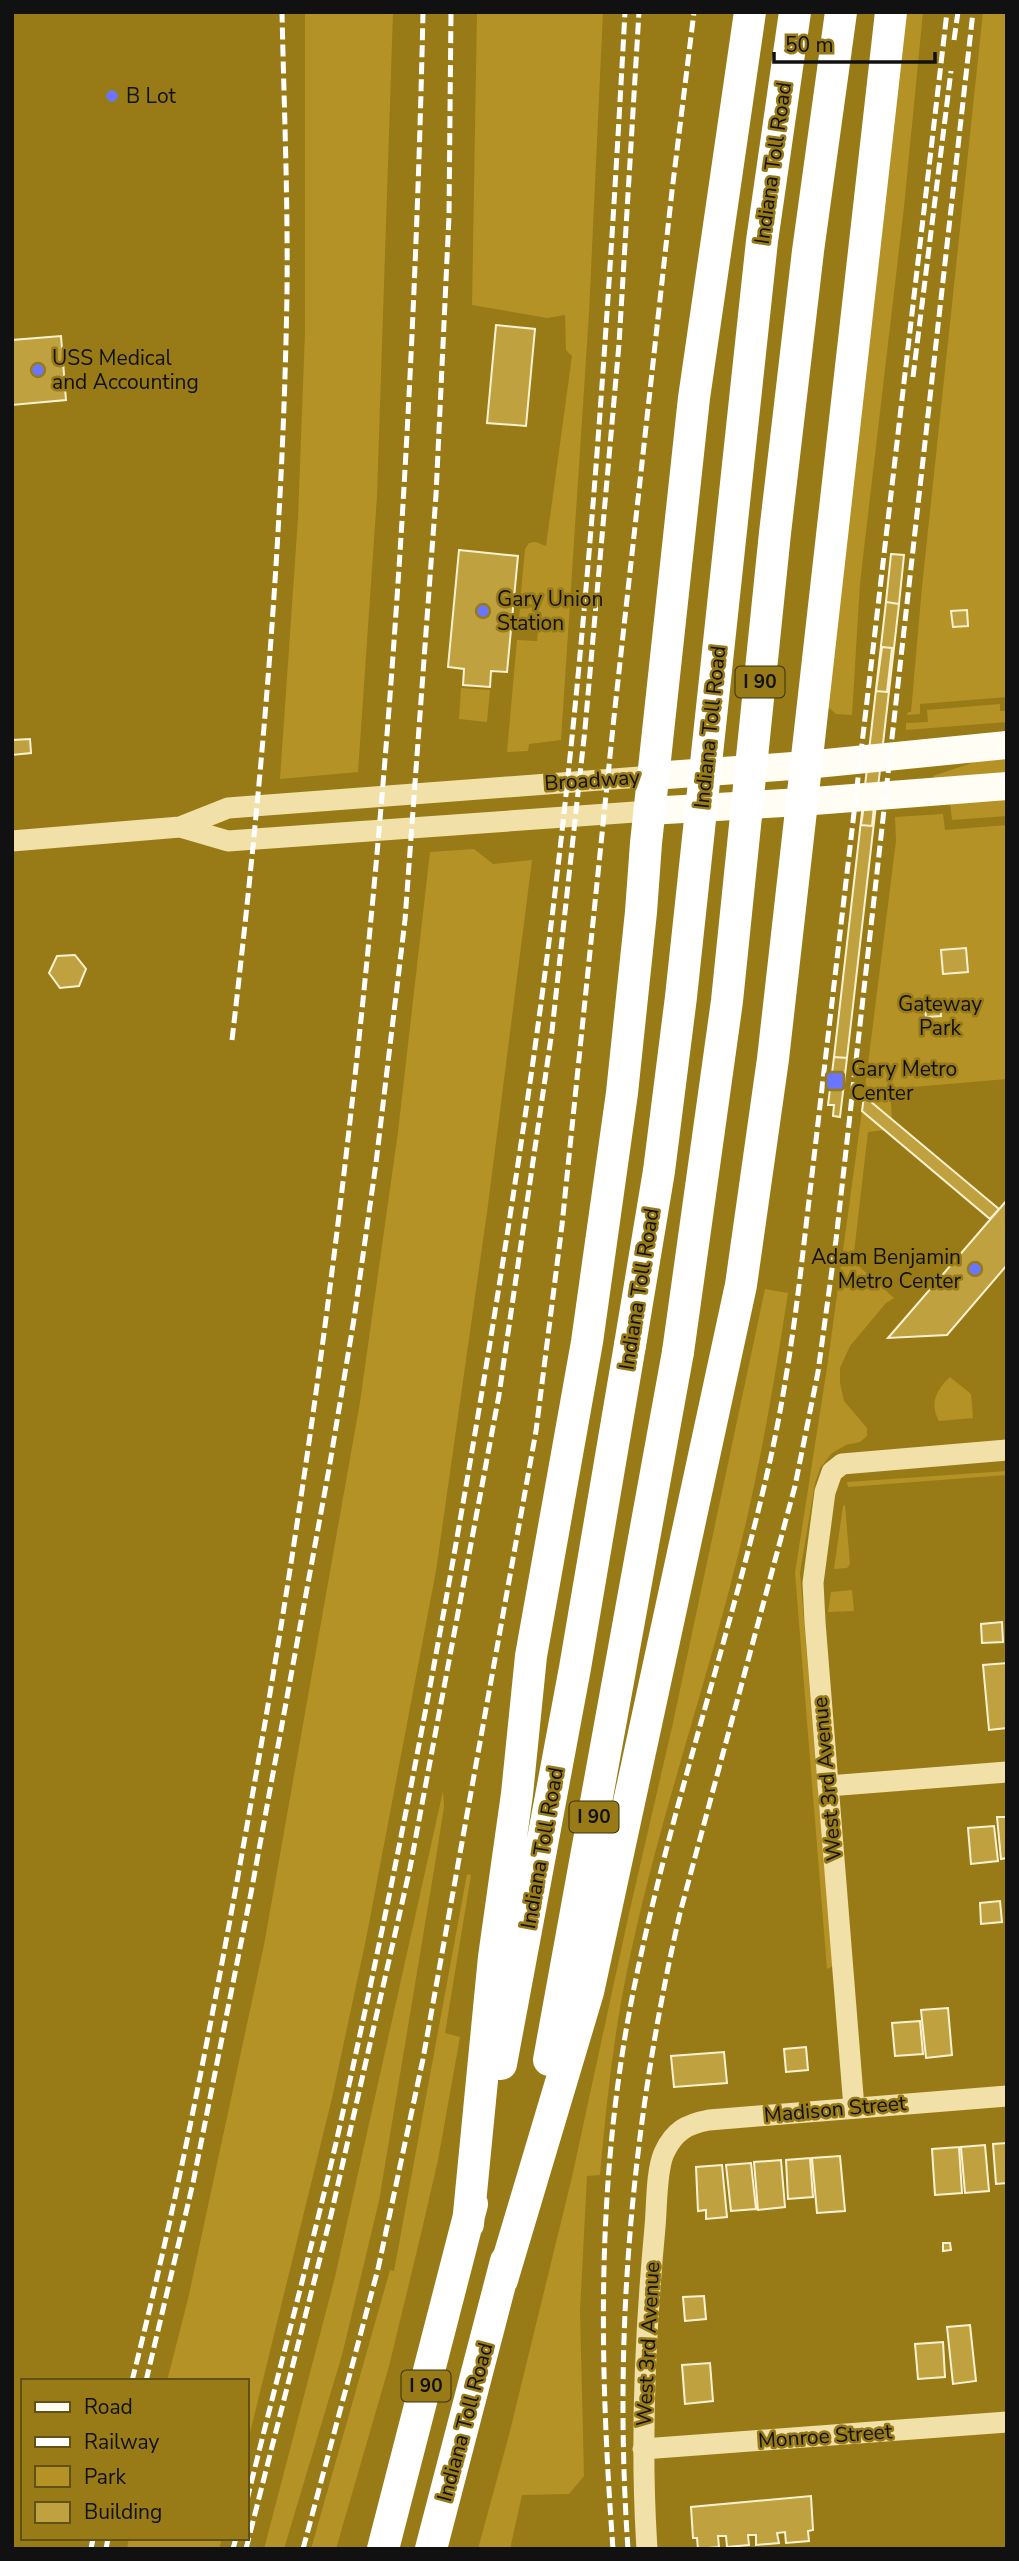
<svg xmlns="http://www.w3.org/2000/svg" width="1019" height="2561" viewBox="0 0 1019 2561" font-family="'Nunito Sans',sans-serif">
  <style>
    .green { fill: #b59225 }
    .building { fill: #bfa13f; stroke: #fcf2d1; stroke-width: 2 }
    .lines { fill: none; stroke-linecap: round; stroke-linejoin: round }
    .minor { stroke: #f2e0a9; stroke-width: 21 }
    .major { stroke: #fffdf4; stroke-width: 28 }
    .highway { stroke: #fff; stroke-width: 32 }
    .rail { stroke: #fff; stroke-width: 5; stroke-dasharray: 12 5; stroke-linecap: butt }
    .highway-bridge { stroke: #fff; stroke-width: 32 }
    .poi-dot { fill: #6a76ff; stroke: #987b16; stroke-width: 2.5 }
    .labels { text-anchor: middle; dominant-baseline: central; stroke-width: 5; stroke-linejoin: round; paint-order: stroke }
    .shield { fill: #987b16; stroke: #3a3112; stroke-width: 2 }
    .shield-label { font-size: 19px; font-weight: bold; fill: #111 }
    .poi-label { font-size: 21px; fill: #111; stroke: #987b16; text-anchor: start }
    .street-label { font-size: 21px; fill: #111; stroke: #987b16 }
    .park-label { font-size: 21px; fill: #111; stroke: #987b16 }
  </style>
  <rect width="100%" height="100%" fill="#987b16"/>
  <path class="green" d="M305,12H393L377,496L358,772L280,779L298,518L305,332Z
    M477,12H603L589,313L561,740L529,744L528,751L507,752L517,640L537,641L538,630L518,629L520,607L540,608V605L520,603L525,549L529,543L536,542L546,546L572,356L566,350L565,315L547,318L472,305Z
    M904,12H923L904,207L860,583L852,715L836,714L826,705Z
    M983,12H1007V697L920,704V714L907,715L908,712H911L922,587Z
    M461,688L490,690L487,722L459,719Z
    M1000,704V711H1007V722L906,730V723L928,722L927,710Z
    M1007,759V772L935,778L933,776L975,762Z
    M1007,798V816L952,820L950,802Z
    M943,814L945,830L1007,825V1079L890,1089L892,1119L864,1096L896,841L895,817Z
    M474,849L493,864L532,860L488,1205L436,1571L366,1939L332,2098L247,2445V2381H167L188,2299L264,1945L360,1402L398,1132L430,852Z
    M862,1111L884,1130L868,1132L853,1261L894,1298L886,1303L850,1346L840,1368V1383L844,1401L867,1428V1436L860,1442L846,1445L832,1453L820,1468L815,1483L800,1573L833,1966L827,1969L795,1573L828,1361Z
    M765,1289L788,1293C774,1384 759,1474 736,1563C702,1699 655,1833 627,1971C613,2039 606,2107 600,2175L587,2176L580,2311L584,2476L569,2494L522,2495L510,2549H478L509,2435L572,2177L630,1909L673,1723Z
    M950,1377L971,1394L973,1418L939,1421C929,1403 937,1389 950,1377Z
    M1007,1471V1475L848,1487L847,1482Z
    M845,1505L850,1564L847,1568L834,1569L843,1506Z
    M852,1590L854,1611L828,1612L831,1592Z
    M443,1791L444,1807L434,1870L379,2201L342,2355L284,2549H264L335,2277Z
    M467,1874L471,1875L445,2033L460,2037L438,2160L420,2238L389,2366L336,2549H311L390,2270L394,2271Z
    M129,2538H222L219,2549H127Z"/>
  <path class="building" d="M496,325L535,329L526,426L487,423Z
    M61,336L66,400L12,405V340Z
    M459,550L518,556L507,672L491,671L490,687L463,685L464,669L448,667Z
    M891,554L904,555L899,604L886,602Z
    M886,602L899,604L847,1058L834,1057Z
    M967,610L968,626L953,627L951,611Z
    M882,647L892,648L887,692L876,691Z
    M30,739L31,753L12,755V740Z
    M864,805L874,806L872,826L861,825Z
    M966,948L968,972L943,974L941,950Z
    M75,955L86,969L79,986L60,988L49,973L57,956Z
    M940,1000L941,1016L926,1017L924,1002Z
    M834,1057L847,1058L840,1117L833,1116L834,1105H828Z
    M864,1096L999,1209L990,1219L862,1111Z
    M1007,1200V1265L947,1335L888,1338Z
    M1002,1622L1003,1642L982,1643L981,1624Z
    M1007,1663V1728L989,1730L983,1665Z
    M997,1817H1007V1858L1001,1859Z
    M994,1826L998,1861L971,1864L968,1828Z
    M1000,1901L1002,1922L981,1924L980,1903Z
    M948,2008L952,2055L926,2058L921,2010Z
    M920,2021L923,2054L895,2056L892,2023Z
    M806,2047L808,2070L786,2072L784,2049Z
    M724,2052L727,2083L674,2087L671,2056Z
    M1007,2143V2183L996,2184L993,2144Z
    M985,2145L989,2191L965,2193L961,2147Z
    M959,2147L962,2193L935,2195L932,2149Z
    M840,2156L845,2211L817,2213L812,2158Z
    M810,2158L813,2197L788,2199L786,2160Z
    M781,2160L785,2207L758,2210L754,2162Z
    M751,2163L756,2209L731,2211L726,2165Z
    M722,2165L727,2217L706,2219V2210L698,2211L696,2167Z
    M943,2243H950L951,2250L943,2251Z
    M704,2296L706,2319L685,2321L683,2297Z
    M970,2325L976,2381L953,2384L947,2327Z
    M943,2342L945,2377L918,2379L915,2344Z
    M710,2363L713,2401L685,2404L682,2365Z
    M811,2496L813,2530L808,2531L809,2541L786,2543L785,2532L777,2533L779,2543L756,2545V2535H748L749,2545L727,2547L726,2536H718L719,2547L698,2549L697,2538H693L691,2507Z"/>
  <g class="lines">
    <path class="minor" d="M180,827L228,841L649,811
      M12,841L180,827L228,808L653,776
      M828,1786L1007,1772
      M854,2108L815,1622L813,1583L825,1492L832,1472L842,1464L1007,1450
      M643,2449L1007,2422
      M647,2549C640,2442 645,2334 655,2227C657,2206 656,2171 664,2153C674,2131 687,2124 709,2120L1007,2096"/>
    <path class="major" d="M653,776L806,765L1007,745
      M649,811L801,802L1007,786"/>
    <path class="highway" d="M549,2060L678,1352
      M501,2064L575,1668L630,1345
      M468,2224L494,1957L517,1794L531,1656L587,1342L622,1093L641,912L646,843L694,398L750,12
      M502,2280L588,1992L741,1285L773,1059L891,12
      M383,2549L472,2204
      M431,2549L506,2261"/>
    <path class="rail" d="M954,40L958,12
      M913,377L951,71
      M232,1040C261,792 283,543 287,292C288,199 284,106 282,12
      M132,2381C183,2179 221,1974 257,1769C359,1188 410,601 423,12
      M146,2381L193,2183L251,1893L329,1469L354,1319L376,1163L405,920L436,495L449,216L451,12
      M247,2500C276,2381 308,2263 336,2143C413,1802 475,1456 526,1110C580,746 605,379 625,12
      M91,2549L93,2538
      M106,2549L108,2538
      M233,2549L236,2538
      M246,2549L331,2215L410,1868L499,1395L552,1031L585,729L619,344L639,12
      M303,2549L378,2269L423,2059L536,1431L562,1225L614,717L672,191L694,12
      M613,2549C599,2359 596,2175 634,1988C670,1810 730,1638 770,1461C785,1393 795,1322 803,1252L947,12
      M628,2549C613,2335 632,2121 680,1913L795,1486L818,1372L836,1240L973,12"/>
    <path class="highway-bridge" d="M630,1345L659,1171L681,997L762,241L795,12
      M678,1352L727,1001L775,533L808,251L841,12"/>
  </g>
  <g class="poi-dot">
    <circle cx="112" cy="96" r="7"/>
    <circle cx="38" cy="370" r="7"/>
    <circle cx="483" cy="611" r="7"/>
    <rect x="826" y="1072" width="18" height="18" rx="3.5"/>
    <circle cx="975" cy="1269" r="7"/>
  </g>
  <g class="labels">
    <g class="shield">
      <rect x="735.5" y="666.5" width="49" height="31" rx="5"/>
      <rect x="569.5" y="1801.5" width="49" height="31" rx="5"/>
      <rect x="401.5" y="2370.5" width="49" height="31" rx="5"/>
    </g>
    <g class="shield-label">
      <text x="760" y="682">I 90</text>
      <text x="594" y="1817">I 90</text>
      <text x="426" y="2386">I 90</text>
    </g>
    <g class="poi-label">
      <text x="126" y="96">B Lot</text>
      <text x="52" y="358">USS Medical<tspan x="52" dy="24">and Accounting</tspan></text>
      <text x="497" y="599">Gary Union<tspan x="497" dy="24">Station</tspan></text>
      <text x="851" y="1069">Gary Metro<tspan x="851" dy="24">Center</tspan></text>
      <text x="961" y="1257" text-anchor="end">Adam Benjamin<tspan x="961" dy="24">Metro Center</tspan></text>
    </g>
    <g class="street-label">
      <text transform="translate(773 163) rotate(-82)">Indiana Toll Road</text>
      <text transform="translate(710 727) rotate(-84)">Indiana Toll Road</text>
      <text transform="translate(592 780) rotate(-4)">Broadway</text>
      <text transform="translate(639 1289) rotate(-81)">Indiana Toll Road</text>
      <text transform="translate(827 1779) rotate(-95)">West 3rd Avenue</text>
      <text transform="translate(542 1848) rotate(-80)">Indiana Toll Road</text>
      <text transform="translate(835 2109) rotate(-5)">Madison Street</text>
      <text transform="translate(648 2344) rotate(-87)">West 3rd Avenue</text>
      <text transform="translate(465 2422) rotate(-75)">Indiana Toll Road</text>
      <text transform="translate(825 2436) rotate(-4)">Monroe Street</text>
    </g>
    <g class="park-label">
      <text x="940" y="1004">Gateway<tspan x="940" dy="24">Park</tspan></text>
    </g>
  </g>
  <rect width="1019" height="2561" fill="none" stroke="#111111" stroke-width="28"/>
  <rect x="21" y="2379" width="228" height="161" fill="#987b16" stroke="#625114" stroke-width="2"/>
  <rect x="35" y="2402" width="35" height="10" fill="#fffdf4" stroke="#625114" stroke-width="2"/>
  <text x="84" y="2414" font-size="21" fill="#111111">Road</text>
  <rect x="35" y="2437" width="35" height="10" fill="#ffffff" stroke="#625114" stroke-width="2"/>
  <text x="84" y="2449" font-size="21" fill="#111111">Railway</text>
  <rect x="35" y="2466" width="35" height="21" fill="#b59225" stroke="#625114" stroke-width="2"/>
  <text x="84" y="2484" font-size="21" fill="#111111">Park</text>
  <rect x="35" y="2502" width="35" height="21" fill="#bfa13f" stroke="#625114" stroke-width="2"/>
  <text x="84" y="2519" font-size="21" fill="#111111">Building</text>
  <path d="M774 52v10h161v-10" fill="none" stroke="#111111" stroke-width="3.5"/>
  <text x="785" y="52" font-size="21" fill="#111111" stroke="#987b16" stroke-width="5" paint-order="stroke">50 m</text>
</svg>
